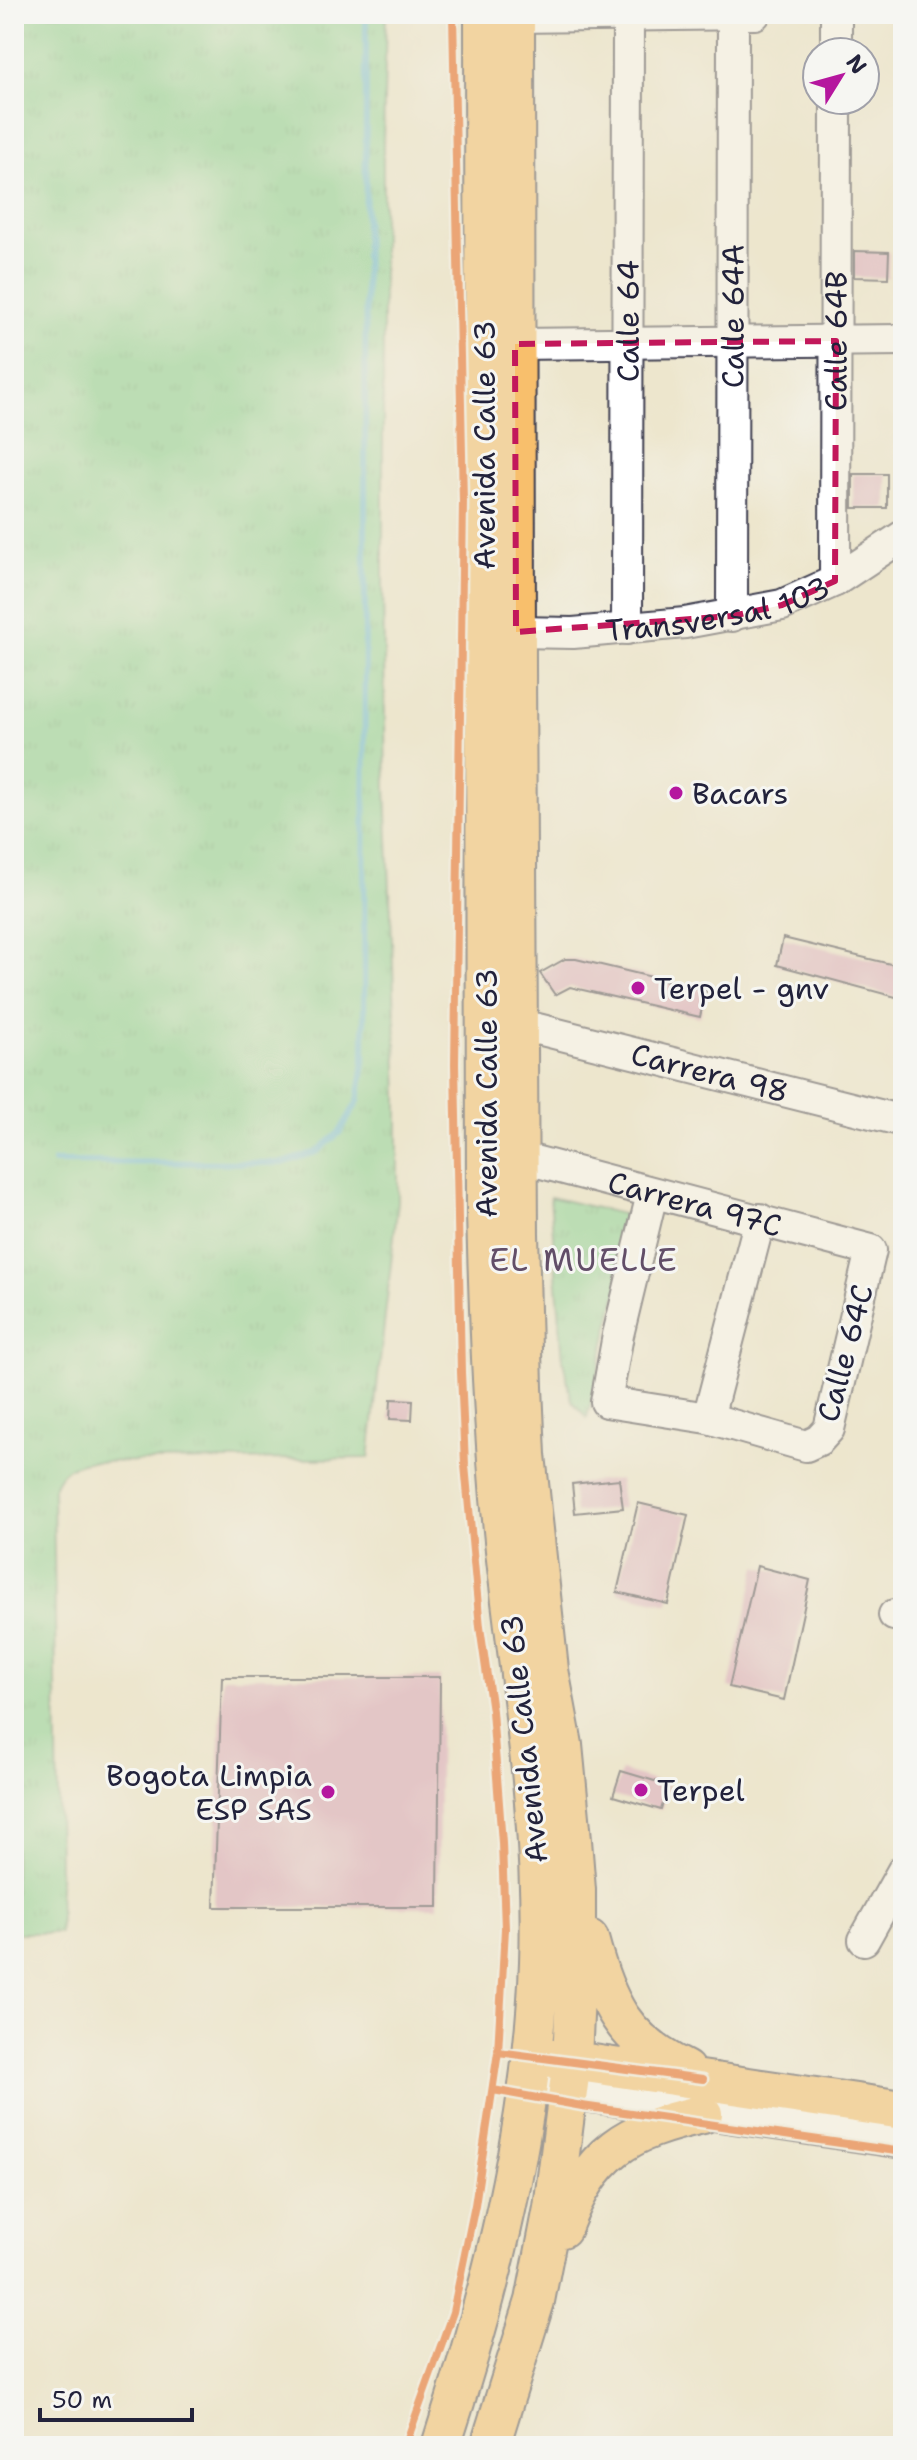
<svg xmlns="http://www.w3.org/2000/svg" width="917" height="2460" viewBox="0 0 917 2460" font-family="'Shantell Sans',sans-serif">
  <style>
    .grass { fill: url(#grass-tufts); stroke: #527a68; stroke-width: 2 }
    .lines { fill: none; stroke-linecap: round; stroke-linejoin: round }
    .stream { stroke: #5cb8da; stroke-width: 6 }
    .building { fill: #d89fbc }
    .minor-casing { stroke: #403f51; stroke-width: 34 }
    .major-casing { stroke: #403f51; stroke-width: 42 }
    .minor { stroke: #fff; stroke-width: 30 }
    .major { stroke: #f8bf6c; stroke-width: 38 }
    .cycleway-casing { stroke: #f6f6f2; stroke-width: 13 }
    .cycleway { stroke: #e8590c; stroke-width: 8 }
    .marked { fill: none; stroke: #c2185b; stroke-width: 6; stroke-dasharray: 16 10; stroke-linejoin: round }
    .poi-dot { fill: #b5179e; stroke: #f6f6f2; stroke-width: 3 }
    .labels { text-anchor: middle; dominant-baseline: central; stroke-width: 6; stroke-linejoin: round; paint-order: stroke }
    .street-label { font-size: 30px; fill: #22223b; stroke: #f6f6f2 }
    .poi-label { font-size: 30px; fill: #22223b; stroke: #f6f6f2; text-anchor: start }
    .neighbourhood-label { font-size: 32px; letter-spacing: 2px; fill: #624e68; stroke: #f6f6f2 }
  </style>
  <defs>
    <pattern id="grass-tufts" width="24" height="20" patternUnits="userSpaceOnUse" patternTransform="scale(2)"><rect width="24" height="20" fill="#81d394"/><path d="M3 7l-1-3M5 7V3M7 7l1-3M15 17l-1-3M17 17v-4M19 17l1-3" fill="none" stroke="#6fb580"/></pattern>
  </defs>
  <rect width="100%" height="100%" fill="#f6f6f2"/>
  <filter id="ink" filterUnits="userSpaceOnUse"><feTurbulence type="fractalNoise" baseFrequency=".0125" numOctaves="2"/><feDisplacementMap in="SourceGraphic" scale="16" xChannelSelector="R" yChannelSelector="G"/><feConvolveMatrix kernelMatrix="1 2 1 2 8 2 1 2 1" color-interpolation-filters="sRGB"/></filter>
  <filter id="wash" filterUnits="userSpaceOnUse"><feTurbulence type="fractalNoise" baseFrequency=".006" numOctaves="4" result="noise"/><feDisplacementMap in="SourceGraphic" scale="32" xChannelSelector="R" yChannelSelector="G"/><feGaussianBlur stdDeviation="1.8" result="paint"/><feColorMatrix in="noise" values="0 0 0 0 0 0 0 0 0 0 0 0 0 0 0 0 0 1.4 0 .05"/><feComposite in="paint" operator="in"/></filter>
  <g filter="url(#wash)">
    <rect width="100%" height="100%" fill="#ede6cd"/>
    <path class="grass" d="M14,14H386L383,144V588L386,788L398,1094V1201L369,1458L86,1462C67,1466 60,1472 53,1490L60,1933H14Z
      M550,1197L635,1217L587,1418L572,1401L563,1360Z"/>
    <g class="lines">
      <path class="stream" d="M54,1162L283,1163L317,1152L340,1132L358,1101L364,1062L366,14"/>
    </g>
    <g id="blocks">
      <path class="building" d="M854,251L889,252L888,278L854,277Z
        M853,474H887V508H853Z
        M783,938L903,967V999L777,965Z
        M565,959H576L706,990L700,1017L570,987L555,995L540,973Z
        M391,1399L413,1400L412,1420L390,1419Z
        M619,1479L623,1508L575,1513L572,1484Z
        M638,1503L688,1515L668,1604L617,1592Z
        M757,1566L810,1580L784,1700L729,1687Z
        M222,1677H440L438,1907H214Z
        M621,1771L668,1785L661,1810L613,1796Z"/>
    </g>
  </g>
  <g filter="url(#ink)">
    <use href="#blocks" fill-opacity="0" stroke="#403f51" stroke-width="2"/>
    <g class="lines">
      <g class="minor-casing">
        <g id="minor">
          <path d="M515,17L755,14"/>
          <path d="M836,52V14"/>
          <path d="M515,344L903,340"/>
          <path id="s1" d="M835,581L836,100"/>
          <path id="s2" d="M732,616L733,14"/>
          <path id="s3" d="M627,629L628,14"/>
          <path id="s4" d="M516,632L573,633L685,623L782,605L835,581L903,536"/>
          <path id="s5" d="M518,1024L903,1121"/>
          <path id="s6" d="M519,1157L871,1250L829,1429L819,1440L806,1446L708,1418L606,1402L618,1335L652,1194"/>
          <path d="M708,1418L760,1219"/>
          <path d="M894,1615L903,1617"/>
          <path d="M864,1940L903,1870"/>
          <path d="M529,2088L903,2143"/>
        </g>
      </g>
      <g class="major-casing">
        <path id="major" d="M589,1939C606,2003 623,2040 685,2070
          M546,2057L903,2110
          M562,2228C592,2151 625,2131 703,2114
          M441,2446C491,2292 533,2125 539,1962C544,1824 520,1687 505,1550C493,1437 489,1325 486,1212L484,14
          M490,2446L535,2301L553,2208L572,2060L576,1972V1890L571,1828L563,1745L549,1670L526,1455L523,1387L519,1234L516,667L515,14"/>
      </g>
      <use href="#minor" class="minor"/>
      <use href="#major" class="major"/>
      <g class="cycleway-casing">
        <path id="cycleway" d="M498,2052L703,2079
          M493,2090L582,2106L903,2152
          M405,2446L453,2312L475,2205L498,2052L505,1929L502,1843L492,1711L480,1627L465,1465L461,1372L455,1064L463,502L453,14"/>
      </g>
      <use href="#cycleway" class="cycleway"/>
    </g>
  </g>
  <path d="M0 0H917V2460H0ZM836,341L835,581L782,605L732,616L516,632L515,344Z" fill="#ede6cd" fill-opacity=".55" fill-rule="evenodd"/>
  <path class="marked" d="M836,341L835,581L782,605L732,616L516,632L515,344Z"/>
  <g class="poi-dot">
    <circle cx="676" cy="793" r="8"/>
    <circle cx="638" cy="988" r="8"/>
    <circle cx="641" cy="1790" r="8"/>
    <circle cx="328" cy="1792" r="8"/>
  </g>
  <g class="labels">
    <g class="street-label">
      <text stroke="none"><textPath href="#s2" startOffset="300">Calle 64A</textPath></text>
      <text stroke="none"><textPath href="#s3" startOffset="308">Calle 64</textPath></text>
      <text stroke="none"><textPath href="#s1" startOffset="240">Calle 64B</textPath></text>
      <text transform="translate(484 445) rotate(-90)">Avenida Calle 63</text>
      <text stroke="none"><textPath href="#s4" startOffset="204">Transversal 103</textPath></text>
      <text stroke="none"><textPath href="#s5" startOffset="198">Carrera 98</textPath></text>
      <text transform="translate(486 1093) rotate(-90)">Avenida Calle 63</text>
      <text stroke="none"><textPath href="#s6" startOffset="182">Carrera 97C</textPath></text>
      <text transform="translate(845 1353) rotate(-75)">Calle 64C</text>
      <text transform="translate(524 1739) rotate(-96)">Avenida Calle 63</text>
    </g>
    <g class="poi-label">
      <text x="692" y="793">Bacars</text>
      <text x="654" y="988">Terpel - gnv</text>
      <text x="312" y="1775" text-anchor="end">Bogota Limpia<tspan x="312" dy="34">ESP SAS</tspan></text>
      <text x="657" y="1790">Terpel</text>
    </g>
    <g class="neighbourhood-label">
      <text x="584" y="1259">EL MUELLE</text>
    </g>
  </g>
  <rect width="917" height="2460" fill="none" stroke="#f6f6f2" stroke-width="48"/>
  <g transform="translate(841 76) rotate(53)"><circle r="38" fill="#f6f6f2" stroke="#a1a1a9" stroke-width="2"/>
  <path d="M0-6L14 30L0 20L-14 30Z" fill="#b5179e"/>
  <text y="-12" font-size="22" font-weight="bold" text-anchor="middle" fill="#22223b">N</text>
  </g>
  <path d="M40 2408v12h152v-12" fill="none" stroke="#22223b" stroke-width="4"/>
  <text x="52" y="2408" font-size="24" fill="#22223b" stroke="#f6f6f2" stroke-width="6" paint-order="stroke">50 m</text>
</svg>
